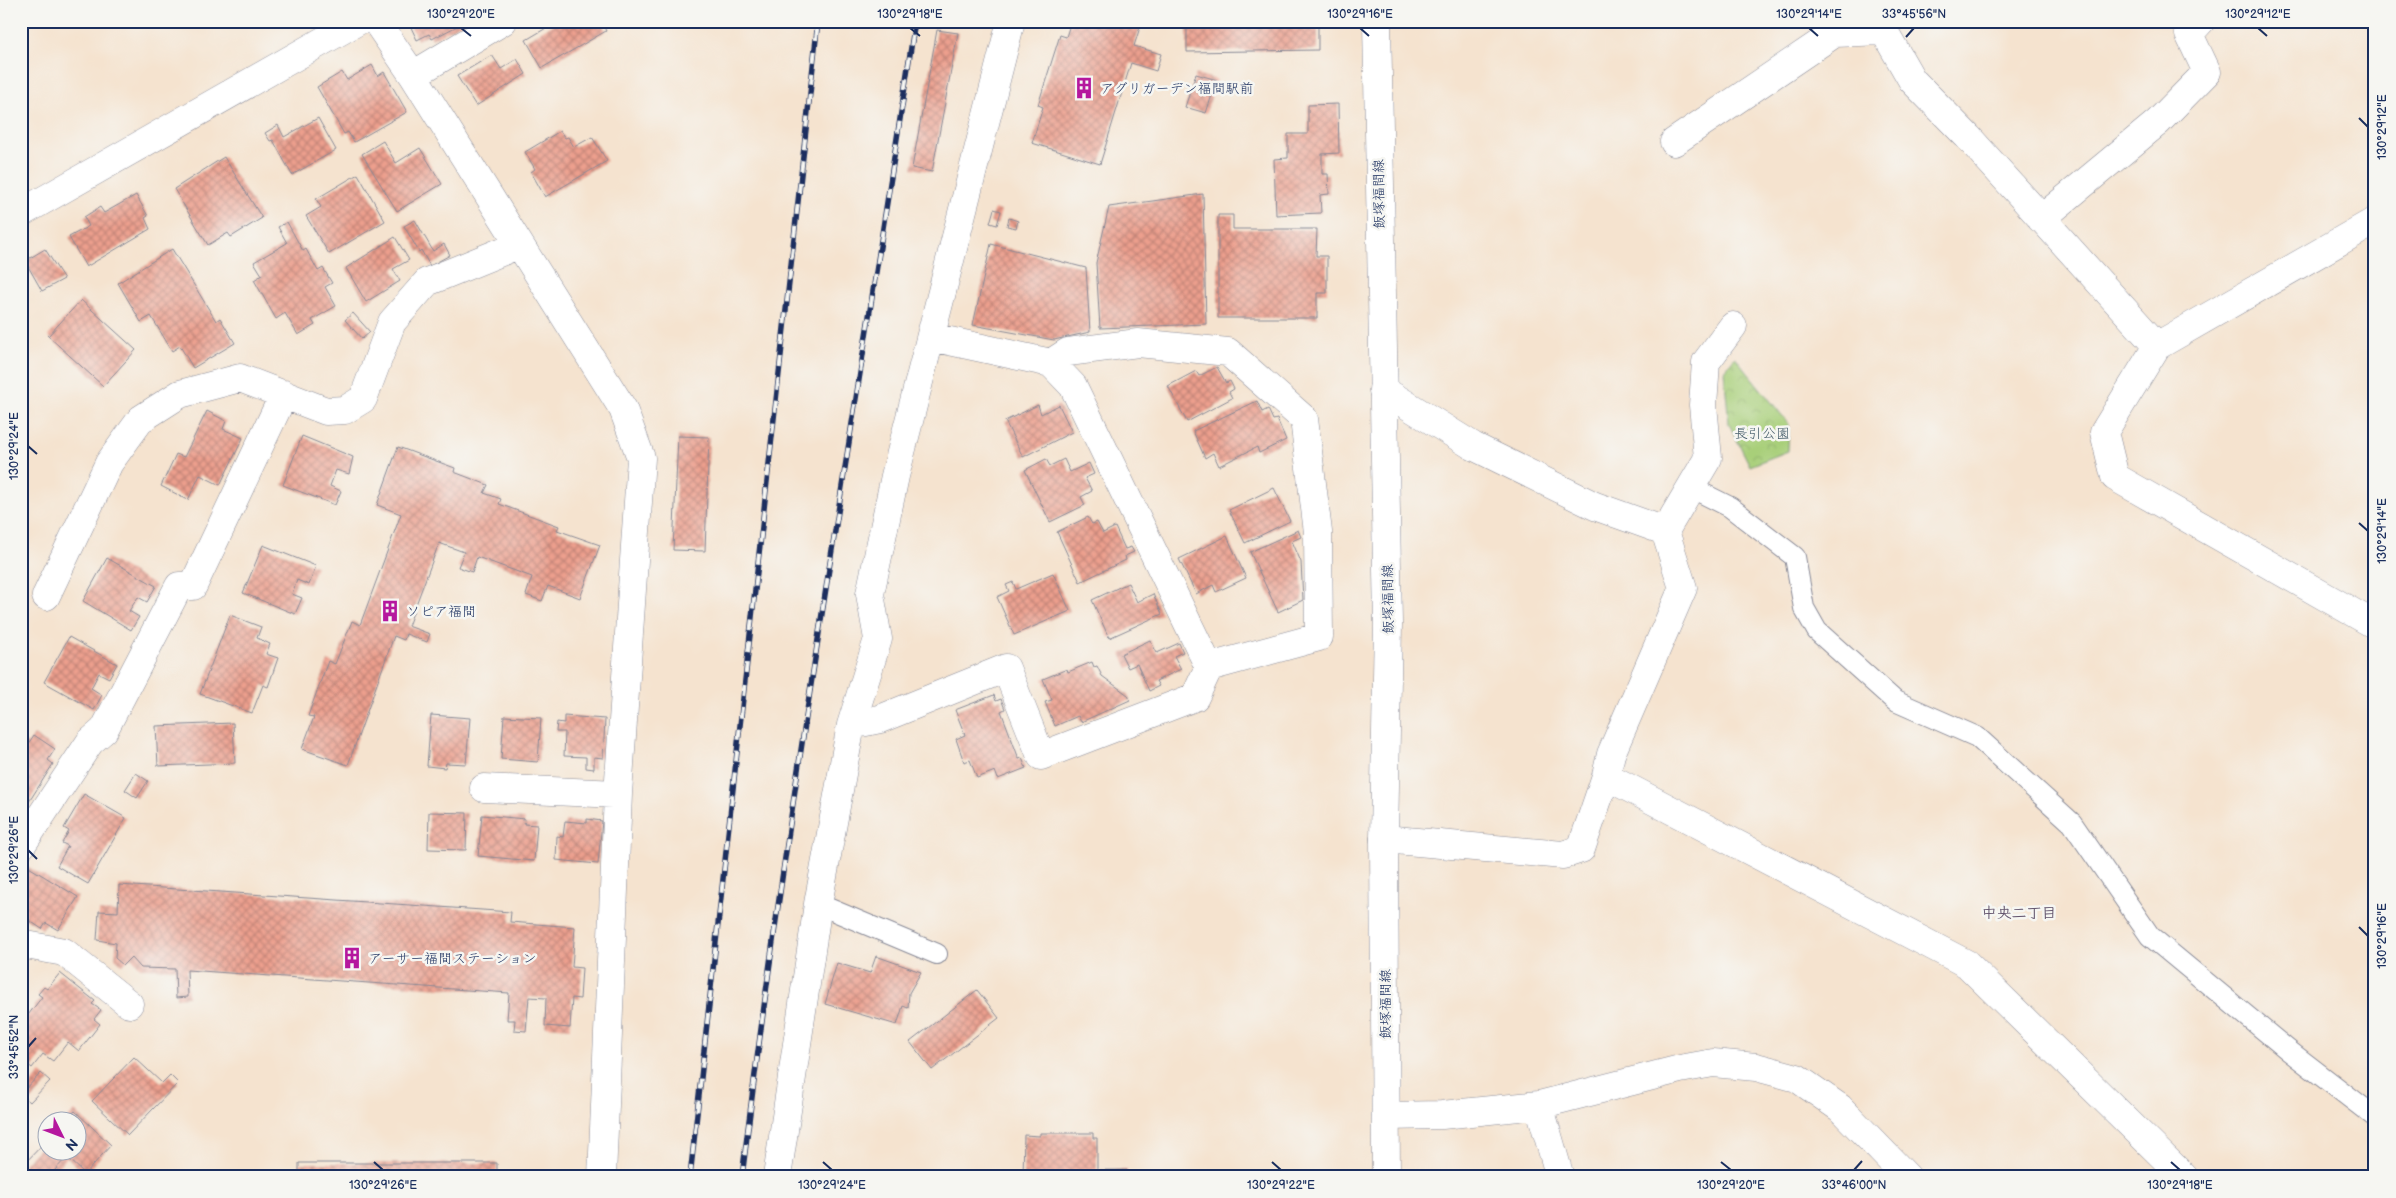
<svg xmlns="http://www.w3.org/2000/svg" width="2396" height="1198" viewBox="0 0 2396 1198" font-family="'Balsamiq Sans','Klee One',sans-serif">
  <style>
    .park { fill: url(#park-crowns); stroke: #627f6c }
    .building { fill: url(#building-cross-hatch) }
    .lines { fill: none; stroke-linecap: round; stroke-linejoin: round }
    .service-casing { stroke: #888996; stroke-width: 22 }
    .minor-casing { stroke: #888996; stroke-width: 29 }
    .primary-casing { stroke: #888996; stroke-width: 29 }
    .service { stroke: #fff; stroke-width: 20 }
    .minor { stroke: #fff; stroke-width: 28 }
    .primary { stroke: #fff; stroke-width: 28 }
    .rail-casing { stroke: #1b2f5e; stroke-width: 5.5 }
    .rail { stroke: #f6f6f2; stroke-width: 4; stroke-dasharray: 11; stroke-linecap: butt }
    .ticks { fill: none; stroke: #1b2f5e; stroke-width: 2 }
    .labels { text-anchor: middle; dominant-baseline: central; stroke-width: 5; stroke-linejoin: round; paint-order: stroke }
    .poi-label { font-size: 14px; fill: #1b2f5e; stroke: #f6f6f2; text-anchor: start }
    .street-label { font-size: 14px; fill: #1b2f5e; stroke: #f6f6f2 }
    .park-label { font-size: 14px; fill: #3e5765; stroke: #f6f6f2 }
    .neighbourhood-label { font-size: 15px; font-weight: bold; fill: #64566e; stroke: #f6f6f2 }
    .neatline { fill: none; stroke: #1b2f5e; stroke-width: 2 }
    .ticks-label { font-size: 12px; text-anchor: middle; fill: #1b2f5e }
  </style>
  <defs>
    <pattern id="park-crowns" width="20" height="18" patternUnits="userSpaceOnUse" patternTransform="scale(1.25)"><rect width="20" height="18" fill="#a8cf79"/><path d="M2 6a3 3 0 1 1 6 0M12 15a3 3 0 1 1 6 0" fill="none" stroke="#90b26b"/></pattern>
    <pattern id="building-cross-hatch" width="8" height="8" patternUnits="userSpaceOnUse" patternTransform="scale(1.25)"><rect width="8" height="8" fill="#ec9f8d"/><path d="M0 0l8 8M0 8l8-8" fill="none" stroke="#be8276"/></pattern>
  </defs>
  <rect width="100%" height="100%" fill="#f6f6f2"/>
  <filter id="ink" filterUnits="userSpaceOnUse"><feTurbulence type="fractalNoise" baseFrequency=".02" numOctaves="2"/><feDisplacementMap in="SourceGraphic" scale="10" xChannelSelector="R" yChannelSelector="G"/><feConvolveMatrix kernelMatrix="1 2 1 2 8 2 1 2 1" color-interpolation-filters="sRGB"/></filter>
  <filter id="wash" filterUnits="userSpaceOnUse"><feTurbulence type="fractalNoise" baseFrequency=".0096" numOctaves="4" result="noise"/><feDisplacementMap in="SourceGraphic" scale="20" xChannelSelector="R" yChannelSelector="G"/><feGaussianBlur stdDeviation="1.12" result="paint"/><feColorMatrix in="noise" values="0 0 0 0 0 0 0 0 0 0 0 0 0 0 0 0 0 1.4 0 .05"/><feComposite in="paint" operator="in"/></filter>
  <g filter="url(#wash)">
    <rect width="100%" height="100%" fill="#f5e3cf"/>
    <path class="park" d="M1735,357L1789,424L1788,451L1750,466L1729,424L1724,371Z"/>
    <g id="blocks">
      <path class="building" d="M408,21H467L432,39L429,34L417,40Z
        M558,21H601L606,31L542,68L526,40Z
        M1071,21H1142L1134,46L1161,54L1156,71L1131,63L1100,164L1032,143L1043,107L1038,105L1060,35L1066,37Z
        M1187,21H1318V50L1187,52Z
        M937,30L958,33L932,172L912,168Z
        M492,55L501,69L517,59L526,74L476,106L457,76Z
        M372,65L378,76L384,72L407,112L354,142L348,132L344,134L317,87L342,72L347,80Z
        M1196,74L1217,80L1206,113L1185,107Z
        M1338,104L1339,153L1322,154V174H1328L1329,194L1320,195L1321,213L1276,215L1274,159L1288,158V134H1308V105Z
        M318,118L336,150L292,175L273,140L270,141L265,133L278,125L284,137Z
        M560,131L565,138L568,137L574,147L592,137L607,161L545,197L531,172L535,169L525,152Z
        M383,141L396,163L420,148L442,184L397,211L362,154Z
        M224,157L262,218L231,237L228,233L208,245L174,189Z
        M358,174L385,221L329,254L306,216L321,207L316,199Z
        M1203,194L1206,324L1100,328L1096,263L1109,207Z
        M136,195L148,216L145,218L150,229L86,267L69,237L89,226L84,217L100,207L104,213Z
        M994,209L1001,211L997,225L990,223Z
        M1218,215H1233V229H1317L1316,256H1327V293H1317V318H1218Z
        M1009,218L1018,221L1016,228L1007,226Z
        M415,220L433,251L444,244L450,255L430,266L421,250L419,252L404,226Z
        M287,222L303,251L306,249L318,271L323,268L332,283L325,287L336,306L312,320L315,325L298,335L285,313L276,319L254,280L262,275L254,262L287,243L278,227Z
        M395,237L409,260L393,269L400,281L366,302L346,268Z
        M991,244L1086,268L1090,332L1054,340L973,325Z
        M45,249L64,279L42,291L25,261Z
        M172,249L216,321L220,318L235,343L193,368L180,346L172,351L151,316L141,322L118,283Z
        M81,300L136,350L103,386L48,336Z
        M353,313L370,332L362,339L345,320Z
        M1217,367L1226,383L1230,381L1234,389L1229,392L1232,398L1187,422L1168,386L1196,371L1199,376Z
        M1257,401L1262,412L1268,409L1273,420L1277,419L1286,440L1259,453L1257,447L1219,466L1213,453L1205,458L1193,431Z
        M1038,405L1041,414L1059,405L1072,432L1023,457L1005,421Z
        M207,411L226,421L223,429L243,438L220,485L200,475L188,500L161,486L176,454L184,457Z
        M302,436L353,457L349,474L336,470L330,486L341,491L335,505L283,485Z
        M678,436L709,437L705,551L673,550Z
        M398,447L455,468L454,472L488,485L484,493L501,499L499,504L559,526L557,530L600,545L580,598L548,586L542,601L526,595L532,577L477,557L472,572L458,567L464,552L439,543L408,626L430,634L427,642L406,634L404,640L394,636L348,765L302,749L314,717L308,716L328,661L335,664L352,621L360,625L401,514L377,505Z
        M1046,459L1050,466L1064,459L1070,472L1089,463L1094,474L1085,478L1092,491L1081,497L1085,505L1050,522L1025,470Z
        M1274,488L1290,521L1245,543L1229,510Z
        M1088,517L1092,524L1097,522L1103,533L1115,527L1125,549L1131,547L1134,552L1125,556L1126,560L1080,582L1057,532Z
        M1298,530L1301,537L1292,541L1301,562L1303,600L1278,612L1250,552Z
        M1227,536L1246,578L1216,592L1213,585L1196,594L1179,559Z
        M263,545L316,566L309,585L297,580L292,594L302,598L295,614L243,593Z
        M107,558L156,586L147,602L138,597L129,611L139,617L131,630L83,601Z
        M1053,573L1070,611L1014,635L997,597L1009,591L1006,585L1013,582L1016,589Z
        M1128,583L1137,602L1153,594L1162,614L1109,638L1092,600Z
        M230,615L261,627L257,638L270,644L266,654L278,658L268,687L263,685L252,713L200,694Z
        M69,637L117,664L109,678L99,673L91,688L102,695L94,710L44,682Z
        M1150,640L1157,653L1179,643L1183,652L1174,656L1181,669L1156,681L1159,686L1149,691L1137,664L1128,668L1121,654Z
        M1092,662L1094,667L1097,666L1102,676L1128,695L1130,700L1081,722L1078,716L1055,726L1045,702L1052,700L1043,679L1067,669L1068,672Z
        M994,695L996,701L1001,699L1005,709L1001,711L1019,759L1022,758L1026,768L998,779L995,771L977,778L970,760L964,762L956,739L965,735L955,710Z
        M431,715L470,718L466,764L446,763L445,768L427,766Z
        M504,716L541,718L538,762L501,759Z
        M564,716L605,719L603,758L594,757V769L586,768V757L564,756L565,732H556L557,722L564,723Z
        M233,723L235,763L158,766L156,726Z
        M34,735L55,749L48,760L53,764L25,808L21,805V740L28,744Z
        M136,773L148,781L137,798L125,790Z
        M84,794L126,818L88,884L57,866L68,846L62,843L69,831L64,828Z
        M429,812L467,813L466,850L428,849Z
        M482,815L525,819L524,824L537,825L534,861L478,856Z
        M587,819L602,821L598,864L556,860L557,836L563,837L565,821L587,823Z
        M27,866L78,897L58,930L46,923L42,929L24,917L26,913L21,910V876Z
        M119,885L511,912L510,922L575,927L572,967L582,968L580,999L572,998L570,1028L545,1026L546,998L529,997L526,1031L514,1030L515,1020H507L509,993L187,970L188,997L176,998L175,969L141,968L131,957L123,965L115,958L116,943L97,940L99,911L118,912Z
        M876,956L921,972L909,993L908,1008L903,1006L897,1025L825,1004L837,963L870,973Z
        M60,973L95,1001L92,1004L101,1010L94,1019L100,1024L79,1051L68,1042L53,1061L43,1054L32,1068L21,1059V1024L42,997L38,994L44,987L47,989Z
        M977,990L999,1018L932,1070L910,1042Z
        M134,1057L162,1083L170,1075L178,1083L128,1135L92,1101Z
        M41,1073L50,1081L30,1102L21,1094Z
        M75,1111L111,1145L85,1174L67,1157L54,1171L60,1177H21V1167L48,1139V1150H78V1120H65Z
        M1040,1133H1093V1138H1097V1170H1127V1177H1023L1024,1135L1040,1136Z
        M299,1163H497V1177H299Z"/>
    </g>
  </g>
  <g filter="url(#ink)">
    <use href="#blocks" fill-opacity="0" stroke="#888996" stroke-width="1"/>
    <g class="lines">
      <g class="service-casing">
        <path id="service" d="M1692,488L1730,507L1795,557L1804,608L1817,631L1895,701L1977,737L2072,823L2150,936L2288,1050L2375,1117
          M818,904L937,954"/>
      </g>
      <g class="minor-casing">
        <path id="minor" d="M376,21L413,75L623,409L641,458L618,794L602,1177
          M1885,21L1884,31L1912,80L1968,137L2157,346
          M413,75L503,21
          M1674,142L1835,33L1884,31
          M21,213L358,21
          M2041,219L2158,122L2207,72L2189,34L2201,21
          M2375,221L2157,346L2104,432L2115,477L2375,625
          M931,337L1051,363L1068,352L1138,343L1228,352L1304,419L1318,532L1319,637L1209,667L1073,386L1051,363
          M1383,390L1473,446L1595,506L1665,531L1708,458L1703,405L1706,362L1733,326
          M46,596L109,463L141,419L180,394L240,378L326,411L345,410L363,399L392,322L427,282L518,245
          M851,725L880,719L1006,668L1041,756L1195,697L1209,667
          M1606,776L1967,964L2184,1177
          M484,788L618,794
          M1384,839L1563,855L1581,849L1606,776L1611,754L1683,588L1665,531
          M21,846L90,742L104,730L179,586H193L284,394
          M21,944L64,952L129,1004
          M1539,1105L1560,1177
          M1386,1116L1442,1115L1539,1105L1680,1069L1713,1063L1756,1067L1797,1078L1840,1108L1907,1177
          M777,1177L818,904L851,725L878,639L870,594L895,476L1011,21"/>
      </g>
      <g class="primary-casing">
        <path id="primary" d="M1377,21L1388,624L1384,839L1386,1177"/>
      </g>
      <use href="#service" class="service"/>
      <use href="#minor" class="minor"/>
      <use href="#primary" class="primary"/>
      <g class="rail-casing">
        <path id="rail" d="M690,1177L818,21
          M742,1177C789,790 857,406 915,21"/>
      </g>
      <use href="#rail" class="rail"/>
    </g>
  </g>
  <path class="ticks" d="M461,28L471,36M910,28L920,36M1360,28L1369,36M1809,28L1818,36M2258,28L2267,36M1906,37L1914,28M2359,118L2368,127M28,446L37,454M2359,523L2368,531M28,850L37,859M2359,927L2368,936M28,1047L36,1038M374,1162L383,1170M823,1162L832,1170M1272,1162L1281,1170M1721,1162L1731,1170M2171,1162L2180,1170M1854,1170L1862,1161"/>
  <defs>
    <g id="building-bare" transform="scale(1.725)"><path d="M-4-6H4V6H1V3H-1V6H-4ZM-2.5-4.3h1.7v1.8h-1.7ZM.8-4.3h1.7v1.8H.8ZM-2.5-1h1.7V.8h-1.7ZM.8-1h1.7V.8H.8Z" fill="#b5179e" stroke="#f6f6f2" stroke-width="2.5" paint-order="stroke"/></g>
  </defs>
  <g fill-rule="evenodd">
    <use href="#building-bare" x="1084" y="88"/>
    <use href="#building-bare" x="390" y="611"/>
    <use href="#building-bare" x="352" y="958"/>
  </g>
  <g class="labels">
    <g class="poi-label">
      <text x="1100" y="88">アグリガーデン福間駅前</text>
      <text x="406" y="611">ソピア福間</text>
      <text x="368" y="958">アーサー福間ステーション</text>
    </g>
    <g class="street-label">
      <text transform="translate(1379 194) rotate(-91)">飯塚福間線</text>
      <text transform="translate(1388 599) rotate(-91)">飯塚福間線</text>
      <text transform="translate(1385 1004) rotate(-90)">飯塚福間線</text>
    </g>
    <g class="park-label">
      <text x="1762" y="433">長引公園</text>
    </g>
    <g class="neighbourhood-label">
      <text x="2019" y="913">中央二丁目</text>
    </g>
  </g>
  <rect width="2396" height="1198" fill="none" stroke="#f6f6f2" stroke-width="55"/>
  <g transform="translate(62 1136) rotate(132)"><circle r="24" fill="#f6f6f2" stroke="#9ea6b7"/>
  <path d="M0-4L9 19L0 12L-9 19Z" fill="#b5179e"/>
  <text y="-8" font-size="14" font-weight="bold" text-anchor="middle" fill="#1b2f5e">N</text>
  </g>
  <rect x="28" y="28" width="2340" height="1142" class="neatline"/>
  <g class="ticks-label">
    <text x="461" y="18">130°29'20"E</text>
    <text x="910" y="18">130°29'18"E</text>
    <text x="1360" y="18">130°29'16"E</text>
    <text x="1809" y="18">130°29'14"E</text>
    <text x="1914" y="18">33°45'56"N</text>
    <text x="2258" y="18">130°29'12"E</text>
    <text transform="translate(2382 127) rotate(-90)" y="4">130°29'12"E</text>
    <text transform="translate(14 446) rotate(-90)" y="4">130°29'24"E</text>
    <text transform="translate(2382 531) rotate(-90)" y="4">130°29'14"E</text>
    <text transform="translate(14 850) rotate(-90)" y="4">130°29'26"E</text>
    <text transform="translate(2382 936) rotate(-90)" y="4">130°29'16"E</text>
    <text transform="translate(14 1047) rotate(-90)" y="4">33°45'52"N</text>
    <text x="383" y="1189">130°29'26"E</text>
    <text x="832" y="1189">130°29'24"E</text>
    <text x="1281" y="1189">130°29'22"E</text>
    <text x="1731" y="1189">130°29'20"E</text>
    <text x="1854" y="1189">33°46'00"N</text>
    <text x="2180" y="1189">130°29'18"E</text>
  </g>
</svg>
